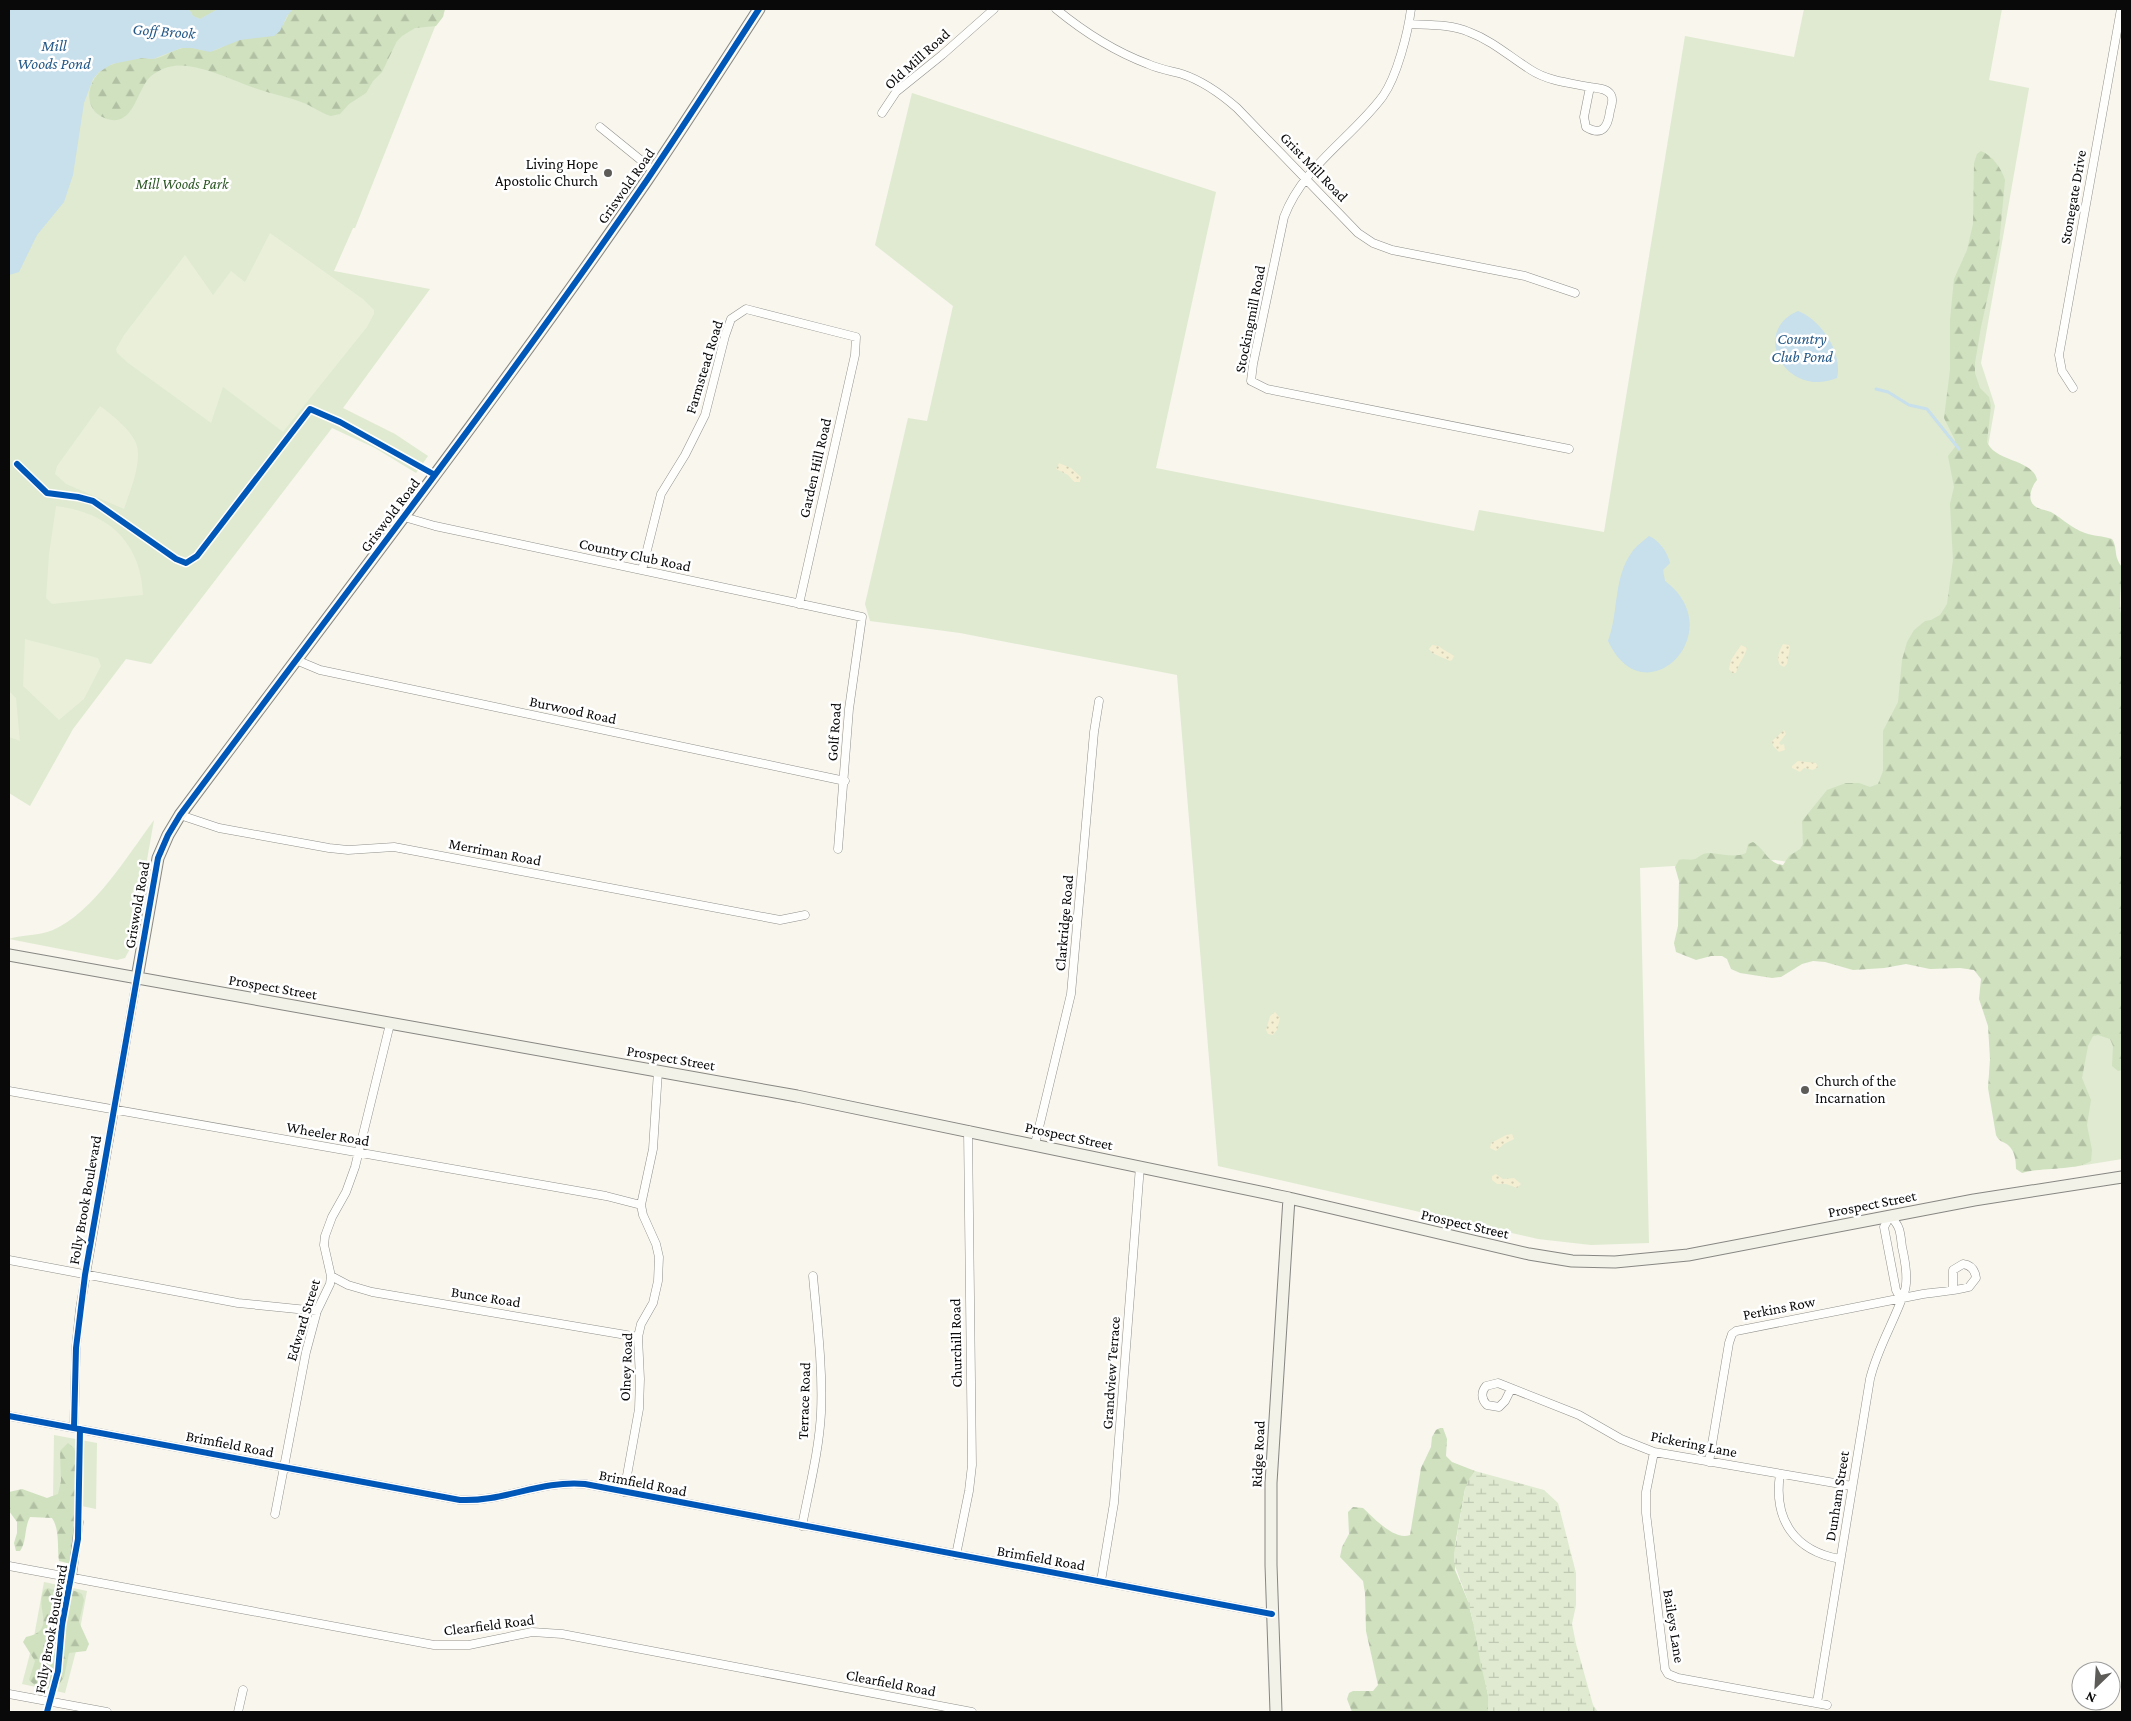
<svg xmlns="http://www.w3.org/2000/svg" width="2131" height="1721" viewBox="0 0 2131 1721" font-family="'Crimson Pro',serif">
  <style>
    .grass { fill: #dfead0 }
    .forest { fill: url(#forest-firs) }
    .wetland { fill: url(#wetland-marsh) }
    .sand { fill: url(#sand-dots) }
    .pitch { fill: #e9efd9 }
    .water { fill: #c8dfec }
    .lines { fill: none; stroke-linecap: round; stroke-linejoin: round }
    .stream { stroke: #c8dfec; stroke-width: 3 }
    .street-casing { stroke: #91908c; stroke-width: 9 }
    .secondary-casing { stroke: #878682; stroke-width: 13 }
    .street { stroke: #fefefc; stroke-width: 8 }
    .secondary { stroke: #f2f2e8; stroke-width: 11 }
    .cycleway-casing { stroke: #fff; stroke-width: 9 }
    .cycleway { stroke: #0057b8; stroke-width: 6 }
    .poi-dot { fill: #5d5c59; stroke: #fff; stroke-width: 2 }
    .labels { text-anchor: middle; dominant-baseline: central; stroke-width: 5; stroke-linejoin: round; paint-order: stroke }
    .street-label { font-size: 15px; fill: #090909; stroke: #fff }
    .poi-label { font-size: 15px; fill: #090909; stroke: #fff; text-anchor: end }
    .park-label { font-size: 15px; font-style: italic; fill: #2c5724; stroke: #fff }
    .water-label { font-size: 16px; font-style: italic; fill: #255988; stroke: #fff }
  </style>
  <defs>
    <pattern id="forest-firs" width="22" height="20" patternUnits="userSpaceOnUse" patternTransform="scale(1.25)"><rect width="22" height="20" fill="#d0e1bf"/><path d="M5 1l3.5 6h-7zM16 11l3.5 6h-7z" fill="#b1c0a3"/></pattern>
    <pattern id="wetland-marsh" width="20" height="14" patternUnits="userSpaceOnUse" patternTransform="scale(1.25)"><rect width="20" height="14" fill="#dfead0"/><path d="M1 5h8M5 5V1M11 12h8M15 12V8" fill="none" stroke="#bec7b1"/></pattern>
    <pattern id="sand-dots" width="8" height="8" patternUnits="userSpaceOnUse" patternTransform="scale(1.25)"><rect width="8" height="8" fill="#f4eed2"/><path d="M2 2h.1M6 6h.1" fill="none" stroke="#d0cbb3" stroke-width="1.8" stroke-linecap="round"/></pattern>
  </defs>
  <rect width="100%" height="100%" fill="#f8f6ed"/>
  <path class="grass" d="M9,9H442L355,228H353L334,271L430,289L343,408L395,434L428,456L416,473L375,448L332,428L151,664L126,659L73,729L30,806L9,793Z
    M1804,9H2002L1989,80L2029,88L1981,363L1995,406L1958,619L2122,647V1159L2073,1167L2048,906L1955,892L1776,860L1640,868L1649,1243L1591,1245L1538,1239L1218,1166L1177,675L960,633L870,621L865,604L908,418L927,421L953,306L875,245L912,93L1216,192L1156,468L1474,531L1479,510L1604,532L1685,36L1794,57Z
    M154,820L132,945L125,958L117,960L9,939C19,935 38,936 53,930C93,913 128,855 154,820Z
    M54,1435L97,1443L96,1509L53,1500Z
    M44,1582L87,1591L76,1651L65,1693L22,1684L33,1642Z"/>
  <path class="forest" d="M189,9H218L200,19L193,16Z
    M293,9H445L443,17L436,26L415,28L402,36L397,41L382,72L373,81L366,93L349,104L340,114L331,116C320,113 311,105 301,102C289,97 276,95 264,91C239,84 199,62 174,66C165,67 157,71 150,77C138,88 134,123 112,120C80,115 84,77 110,65C118,62 131,59 140,58C143,58 147,59 151,59C162,59 172,50 183,48C193,46 202,52 212,51C218,50 224,46 229,43C246,37 264,34 280,27C286,24 287,13 293,9Z
    M1981,151C1992,155 2002,169 2005,180L1999,245L1981,327L1975,363V373L1980,388L1989,397L1991,406L1987,442C1995,462 2033,459 2037,480C2031,487 2026,501 2036,507C2041,510 2046,510 2051,512C2063,519 2071,528 2085,533C2093,536 2103,536 2112,539C2118,548 2113,556 2122,567C2122,580 2118,607 2122,617V1070L2118,1071L2112,1066L2113,1046L2110,1039L2098,1035L2093,1036L2088,1046L2082,1078L2091,1100L2087,1125L2092,1150L2091,1161C2075,1171 2042,1167 2022,1173L2016,1169C2016,1161 2015,1151 2008,1145C2003,1141 1999,1142 1996,1135L1988,1088L1990,1059L1988,1026L1979,999L1981,979L1974,970L1960,968L1930,969L1906,964L1884,968L1853,970L1825,962L1813,961L1802,964L1781,977L1772,978L1740,973L1731,969L1727,959L1722,956H1711L1696,960L1676,952L1674,943L1678,926L1679,881L1675,867L1679,860C1684,858 1690,861 1695,859C1701,856 1702,853 1710,853C1722,854 1735,858 1746,853L1748,844L1753,842C1765,849 1768,864 1783,865L1789,856L1800,849L1803,844L1802,821L1827,790L1846,783H1859L1870,787L1878,784L1883,771V731L1898,702L1902,660L1907,642L1914,630L1925,621L1931,620L1940,615L1947,604L1953,560L1950,504L1954,487L1948,456L1955,447V440L1944,418L1950,370V320L1954,279L1967,250L1973,224L1974,163L1977,154Z
    M1440,1428H1443L1447,1439L1446,1456L1452,1462L1475,1471L1465,1489L1455,1545V1570L1468,1601L1473,1622L1488,1695V1712H1352L1347,1699L1349,1693L1353,1691H1373L1378,1685L1366,1631L1365,1593L1363,1581L1340,1557L1342,1547L1349,1534L1348,1512L1353,1507L1363,1508C1373,1517 1394,1541 1410,1535L1421,1468L1431,1447L1432,1437L1436,1430Z
    M68,1443L74,1448L76,1454C78,1472 86,1556 75,1565L59,1561C57,1547 60,1530 52,1518L30,1517C24,1528 27,1541 20,1551H16L14,1543L17,1533V1522L9,1511V1492L22,1489L47,1498L58,1494L61,1481L60,1451Z
    M48,1588C60,1593 70,1587 82,1594L84,1600L79,1622L89,1644L86,1651L69,1653L64,1677L56,1689L36,1686L29,1680L35,1661L23,1642L26,1637C58,1630 34,1609 44,1590Z"/>
  <path class="wetland" d="M1475,1471L1544,1490L1558,1503L1576,1573V1605L1572,1624L1576,1644L1593,1705L1598,1712H1488V1695L1481,1665L1473,1622L1468,1601L1454,1563V1553L1465,1489L1469,1479Z"/>
  <path class="sand" d="M1059,463L1071,468L1081,477L1080,482H1074L1068,475L1056,469Z
    M1783,644L1789,645L1790,647L1787,664L1784,667L1780,665C1776,658 1779,651 1783,644Z
    M1432,645L1439,646C1444,651 1449,652 1454,656L1452,660L1450,661L1432,653L1429,649Z
    M1741,645L1747,648C1745,657 1738,664 1736,673H1732L1729,669L1731,660Z
    M1784,730L1786,734L1779,743L1781,745L1784,744L1785,750L1779,752L1773,746L1772,741Z
    M1798,761L1816,763L1818,767L1813,770L1804,768L1800,772L1792,768V766Z
    M1275,1012L1280,1018L1277,1030L1273,1035L1268,1034L1266,1030L1270,1016Z
    M1512,1134L1514,1139L1504,1144L1496,1151L1490,1148L1491,1143L1506,1135Z
    M1496,1174L1503,1179L1514,1178L1521,1184L1517,1188L1506,1184H1497L1492,1180V1176Z"/>
  <path class="pitch" d="M270,233L363,299L374,310V314L367,327L283,432L223,387L211,423L128,363L117,353L116,349L124,335L185,255L213,295L231,271L245,282Z
    M100,406C110,413 132,431 136,443C143,460 130,492 124,509L66,484L55,474L57,466Z
    M56,506C108,512 141,542 143,595L52,604L46,598L49,554Z
    M25,639L98,658L101,666L84,699L59,720L23,686Z
    M9,691L16,698L20,741L9,737Z"/>
  <path class="water" d="M9,9H189L193,16L200,19L218,9H293L287,16L280,31L274,36L240,40L210,52L192,48H181L153,59L142,58L112,64L99,72L93,79L84,103L73,175L64,202L37,235L19,272L9,275Z
    M1798,311C1821,320 1843,352 1837,378C1785,399 1750,331 1798,311Z
    M1649,536C1659,540 1668,553 1670,563L1663,570L1665,581C1732,631 1645,720 1608,641C1619,612 1613,578 1632,552C1636,546 1643,541 1649,536Z"/>
  <g class="lines">
    <path class="stream" d="M1876,389L1888,392L1909,405L1927,409L1959,449"/>
    <g class="street-casing">
      <path id="street" d="M1056,9C1084,32 1113,51 1148,64C1159,69 1171,71 1182,74C1203,81 1221,94 1237,108L1358,233L1373,243L1392,250L1525,276L1575,293
        M1411,9C1408,33 1397,76 1383,96C1352,138 1303,166 1284,217L1253,364L1251,381L1267,389L1569,449
        M1409,24C1429,25 1451,24 1469,32C1493,41 1510,57 1531,70C1548,81 1570,83 1590,87L1584,117L1586,127C1603,137 1608,126 1610,111C1611,106 1614,100 1611,95C1607,88 1597,88 1590,87
        M882,113L896,92L942,55L994,9
        M600,127L653,170
        M2073,388L2062,371L2059,355L2121,9
        M404,517L435,526L862,617L849,709L838,849
        M642,570L661,494L685,455L705,415L725,336L731,319L746,309L856,337L855,355L799,604
        M296,660L320,670L845,781
        M180,815L219,828L329,848L348,850L394,847L780,920L805,915
        M9,1091L606,1196L641,1205
        M1035,1144L1071,994L1094,732L1099,701
        M9,1260L238,1303L317,1311
        M331,1276L348,1285L372,1292L638,1337
        M1511,1389L1505,1401L1499,1407L1487,1405C1481,1399 1481,1392 1486,1386L1498,1383L1579,1415L1621,1439L1654,1452L1852,1486
        M9,1416L460,1500C504,1502 540,1480 585,1484L1272,1614
        M74,1428L76,1348L80,1309L137,978
        M1654,1452L1646,1492V1513L1665,1669L1668,1674L1678,1678L1827,1705
        M1709,1462L1729,1343L1732,1334L1736,1331L1923,1294C1938,1292 1954,1291 1969,1287L1976,1278C1975,1270 1971,1265 1963,1264L1953,1270V1290
        M1780,1474C1773,1520 1795,1551 1840,1559
        M624,1492L639,1409L640,1379L638,1337L641,1324L653,1303L658,1281L659,1257L656,1244L643,1215L641,1205L653,1149L658,1071
        M275,1514L306,1352L317,1311L330,1284L331,1276L324,1245L325,1236L332,1217L346,1192L355,1167L390,1024
        M802,1526C809,1489 819,1451 821,1413C823,1368 817,1321 813,1276
        M956,1555L969,1491L972,1465L968,1130
        M9,1566L434,1645H469L532,1632L562,1634L972,1712
        M72,1578L79,1522
        M1101,1581L1114,1503L1140,1166
        M9,1694L107,1712
        M1817,1703L1870,1379C1877,1349 1894,1322 1904,1293C1909,1280 1905,1260 1902,1247C1900,1232 1901,1227 1890,1216L1884,1227L1896,1290L1901,1299
        M238,1712L243,1690"/>
    </g>
    <g class="secondary-casing">
      <path id="secondary" d="M9,955L797,1096L1289,1198L1529,1254L1572,1261L1615,1262L1688,1255L1974,1200L2122,1177
        M137,978L158,858L168,835L180,815C337,604 498,397 647,180C685,124 722,66 759,9
        M1276,1712L1271,1565V1483L1289,1198"/>
    </g>
    <use href="#street" class="street"/>
    <use href="#secondary" class="secondary"/>
    <g class="cycleway-casing">
      <path id="cycleway" d="M17,464L47,493L78,497L93,501L176,559L186,563L197,556L310,409L340,422L435,475
        M9,1416L460,1500C504,1502 540,1480 585,1484L1272,1614
        M74,1428L76,1348L85,1275L158,858L168,835L180,815C337,604 498,397 647,180C685,124 722,66 759,9
        M47,1712L58,1671L62,1625L78,1539L80,1429"/>
    </g>
    <use href="#cycleway" class="cycleway"/>
  </g>
  <g class="poi-dot">
    <circle cx="608" cy="173" r="5"/>
    <circle cx="1805" cy="1090" r="5"/>
  </g>
  <g class="labels">
    <g class="street-label">
      <text transform="translate(917 59) rotate(-42)">Old Mill Road</text>
      <text transform="translate(1314 167) rotate(46)">Grist Mill Road</text>
      <text transform="translate(626 186) rotate(-55)">Griswold Road</text>
      <text transform="translate(2073 197) rotate(-80)">Stonegate Drive</text>
      <text transform="translate(1250 319) rotate(-79)">Stockingmill Road</text>
      <text transform="translate(704 367) rotate(-73)">Farmstead Road</text>
      <text transform="translate(815 468) rotate(-77)">Garden Hill Road</text>
      <text transform="translate(390 515) rotate(-53)">Griswold Road</text>
      <text transform="translate(635 555) rotate(12)">Country Club Road</text>
      <text transform="translate(573 710) rotate(12)">Burwood Road</text>
      <text transform="translate(834 732) rotate(-86)">Golf Road</text>
      <text transform="translate(495 852) rotate(11)">Merriman Road</text>
      <text transform="translate(137 905) rotate(-80)">Griswold Road</text>
      <text transform="translate(1064 923) rotate(-85)">Clarkridge Road</text>
      <text transform="translate(273 987) rotate(10)">Prospect Street</text>
      <text transform="translate(671 1058) rotate(10)">Prospect Street</text>
      <text transform="translate(328 1134) rotate(10)">Wheeler Road</text>
      <text transform="translate(1069 1136) rotate(12)">Prospect Street</text>
      <text transform="translate(85 1200) rotate(-80)">Folly Brook Boulevard</text>
      <text transform="translate(1872 1204) rotate(-11)">Prospect Street</text>
      <text transform="translate(1465 1224) rotate(13)">Prospect Street</text>
      <text transform="translate(486 1297) rotate(9)">Bunce Road</text>
      <text transform="translate(1779 1308) rotate(-11)">Perkins Row</text>
      <text transform="translate(303 1320) rotate(-73)">Edward Street</text>
      <text transform="translate(956 1343) rotate(-91)">Churchill Road</text>
      <text transform="translate(626 1367) rotate(-88)">Olney Road</text>
      <text transform="translate(1111 1373) rotate(-86)">Grandview Terrace</text>
      <text transform="translate(804 1401) rotate(-88)">Terrace Road</text>
      <text transform="translate(230 1444) rotate(11)">Brimfield Road</text>
      <text transform="translate(1694 1444) rotate(11)">Pickering Lane</text>
      <text transform="translate(1258 1454) rotate(-87)">Ridge Road</text>
      <text transform="translate(643 1483) rotate(11)">Brimfield Road</text>
      <text transform="translate(1837 1496) rotate(-81)">Dunham Street</text>
      <text transform="translate(1041 1558) rotate(10)">Brimfield Road</text>
      <text transform="translate(489 1625) rotate(-7)">Clearfield Road</text>
      <text transform="translate(1674 1626) rotate(81)">Baileys Lane</text>
      <text transform="translate(51 1629) rotate(-80)">Folly Brook Boulevard</text>
      <text transform="translate(891 1683) rotate(11)">Clearfield Road</text>
    </g>
    <g class="poi-label">
      <text x="598" y="164">Living Hope<tspan x="598" dy="17">Apostolic Church</tspan></text>
      <text x="1815" y="1081" text-anchor="start">Church of the<tspan x="1815" dy="17">Incarnation</tspan></text>
    </g>
    <g class="park-label">
      <text x="182" y="184">Mill Woods Park</text>
    </g>
    <g class="water-label">
      <text transform="translate(164 31) rotate(4)">Goff Brook</text>
      <text x="54" y="45">Mill<tspan x="54" dy="18">Woods Pond</tspan></text>
      <text x="1802" y="338">Country<tspan x="1802" dy="18">Club Pond</tspan></text>
    </g>
  </g>
  <rect width="2131" height="1721" fill="none" stroke="#090909" stroke-width="20"/>
  <g transform="translate(2096 1686) rotate(205)"><circle r="24" fill="#ffffff" stroke="#9d9d9d"/>
  <path d="M0-4L9 19L0 12L-9 19Z" fill="#5d5c59"/>
  <text y="-8" font-size="14" font-weight="bold" text-anchor="middle" fill="#090909">N</text>
  </g>
</svg>
